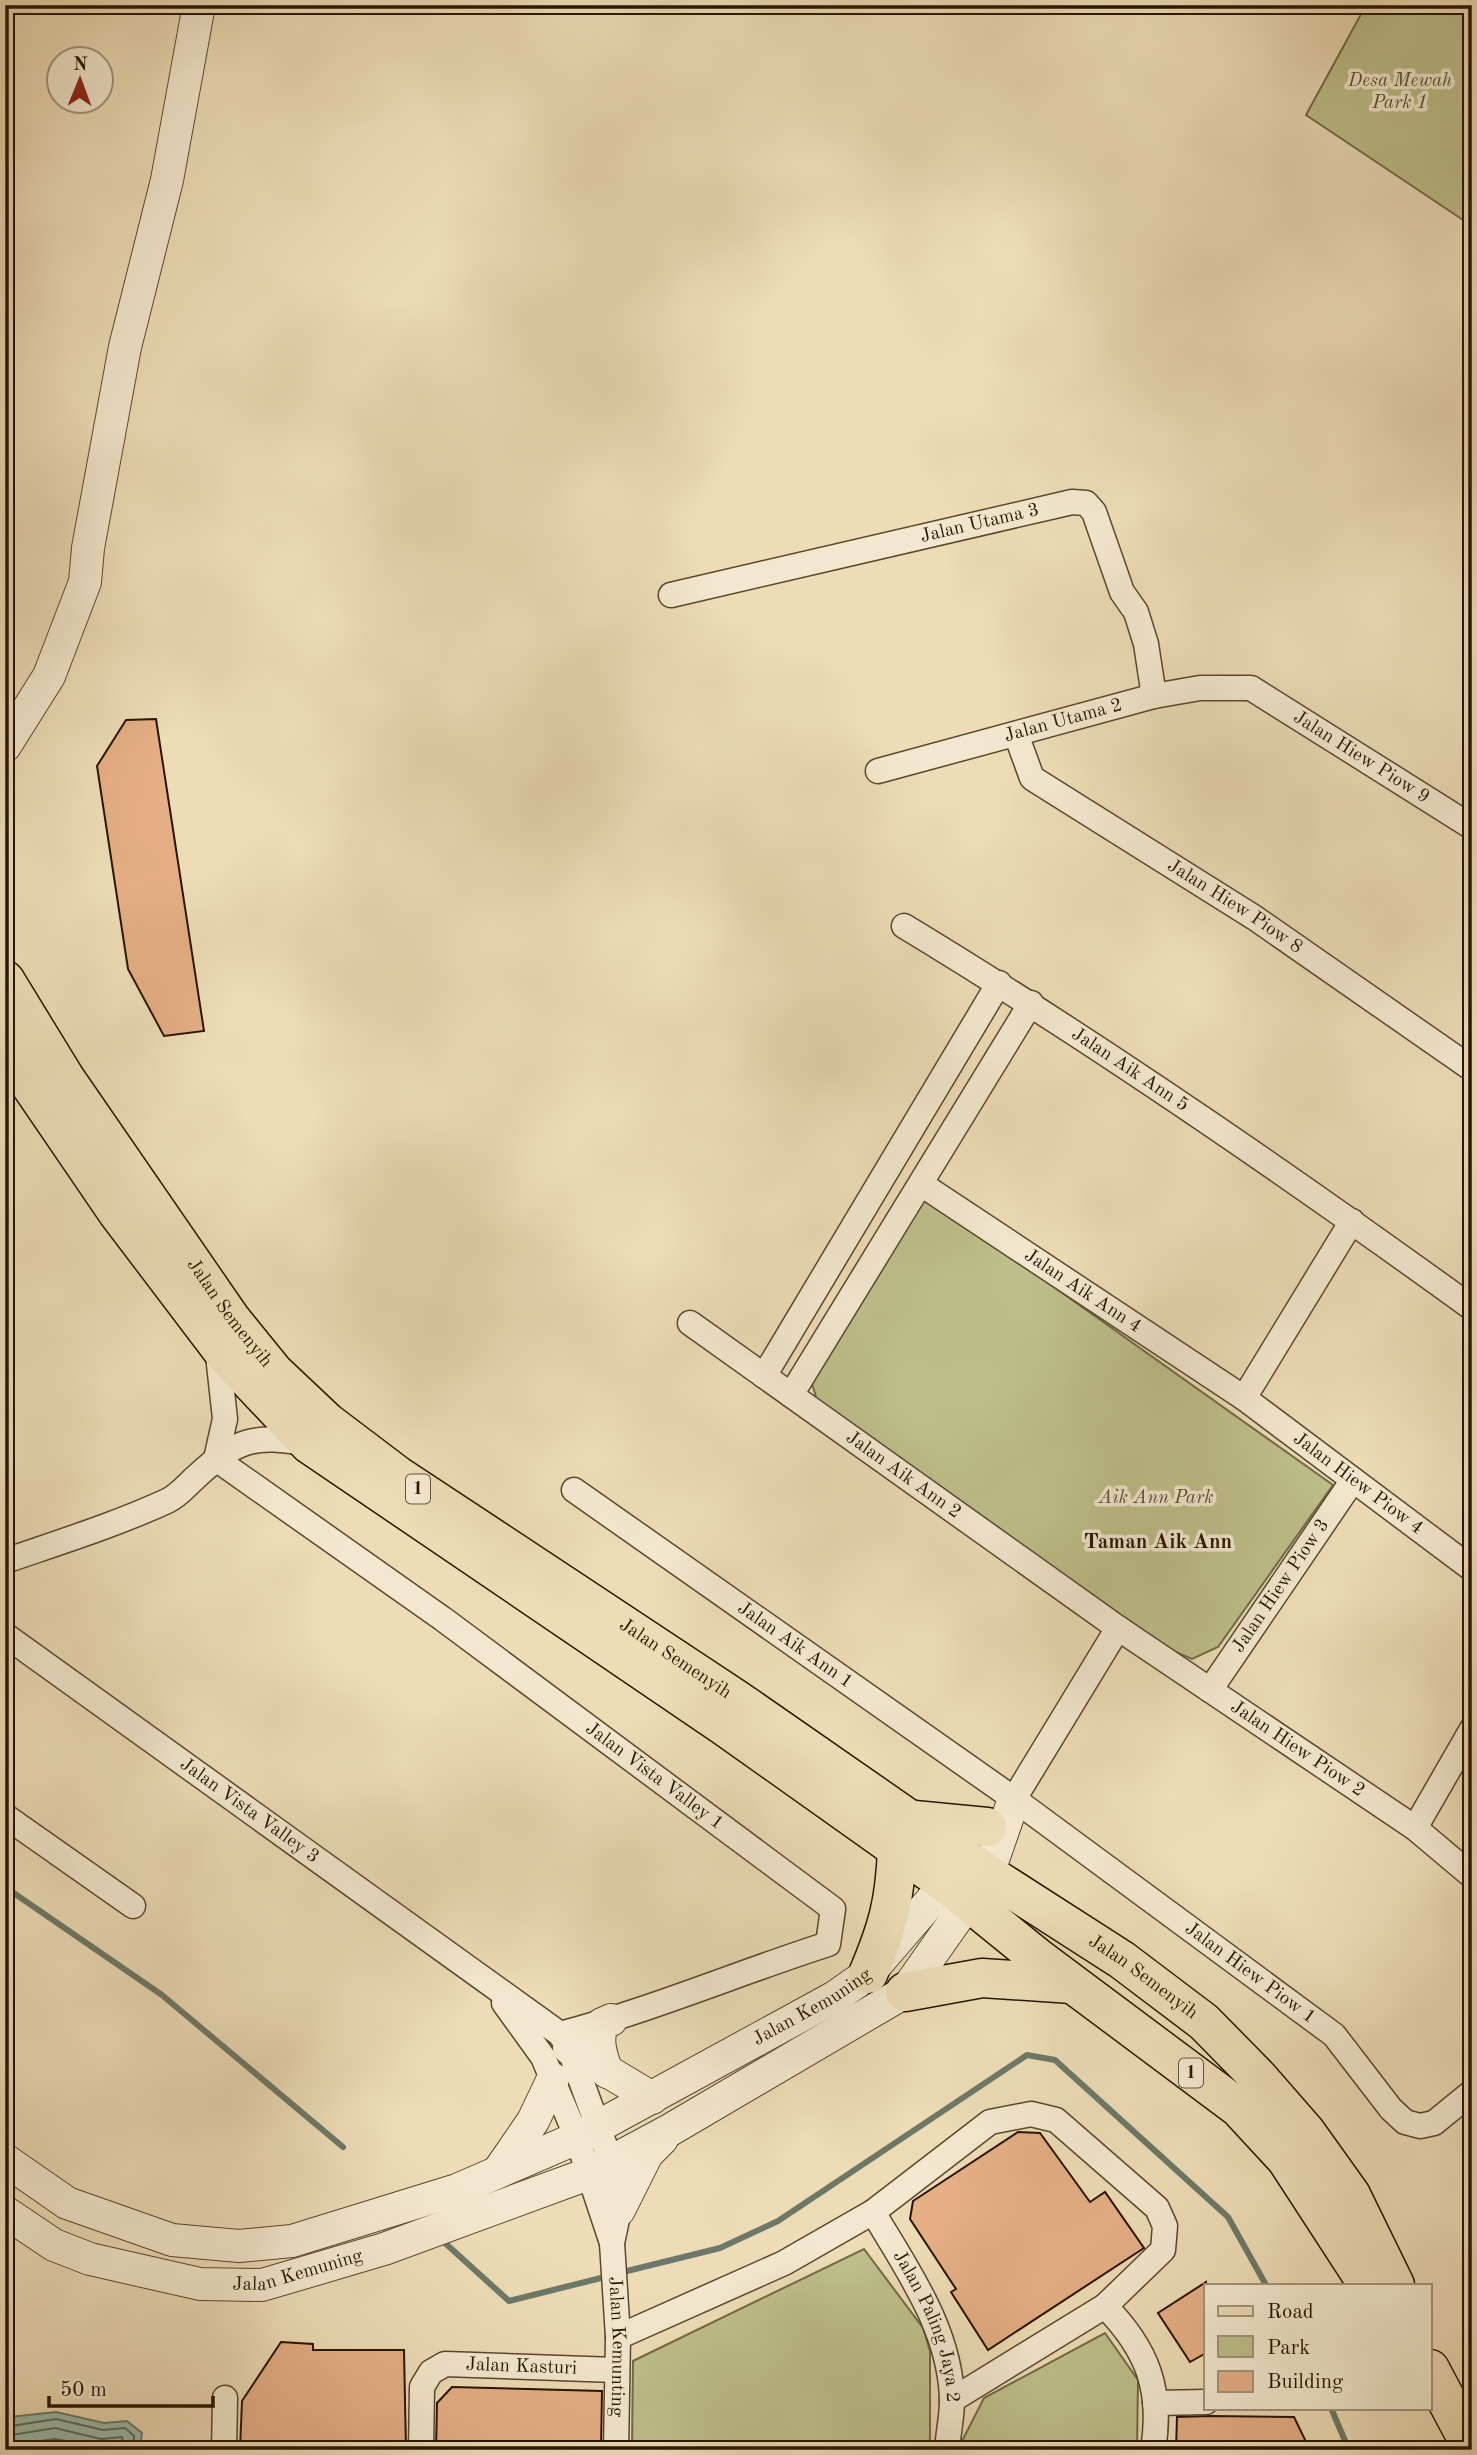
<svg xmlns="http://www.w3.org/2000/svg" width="1477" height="2455" viewBox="0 0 1477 2455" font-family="'Old Standard TT',serif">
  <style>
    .green { fill: #bdbf8a; stroke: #726a46; stroke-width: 2 }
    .water { fill: #99bcac; stroke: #6c7968; stroke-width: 2 }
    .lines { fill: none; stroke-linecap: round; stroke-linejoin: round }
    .shore { stroke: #606856; stroke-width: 2 }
    .stream { stroke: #6c7968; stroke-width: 6 }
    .building { fill: #e5ae85; stroke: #281501; stroke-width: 2 }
    .minor-casing { stroke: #59472e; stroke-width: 27 }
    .tertiary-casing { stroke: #59472e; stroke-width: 34 }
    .primary-casing { stroke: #281501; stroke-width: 41 }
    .minor { stroke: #f3e8cf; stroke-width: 24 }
    .tertiary { stroke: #f3e8cf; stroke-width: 32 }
    .primary { stroke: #eddcb5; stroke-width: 38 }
    .labels { text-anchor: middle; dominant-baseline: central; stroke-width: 7; stroke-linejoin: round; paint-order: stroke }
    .shield { fill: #f3e8cf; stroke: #65543f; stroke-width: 2 }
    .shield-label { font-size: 18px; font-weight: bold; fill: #281501 }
    .park-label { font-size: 19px; font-style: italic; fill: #5c5031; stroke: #f3e8cf }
    .street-label { font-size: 19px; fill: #281501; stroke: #f3e8cf }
    .neighbourhood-label { font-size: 21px; font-weight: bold; fill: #281501; stroke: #f3e8cf }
  </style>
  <rect width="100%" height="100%" fill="#eddcb5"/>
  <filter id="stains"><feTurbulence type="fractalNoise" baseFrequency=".00286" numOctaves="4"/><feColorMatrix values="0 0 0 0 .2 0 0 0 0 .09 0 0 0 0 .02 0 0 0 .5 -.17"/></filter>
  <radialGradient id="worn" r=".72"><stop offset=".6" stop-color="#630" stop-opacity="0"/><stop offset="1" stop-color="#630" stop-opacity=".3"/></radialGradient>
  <path class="green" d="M1366,5H1472V226L1306,115Z
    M923,1194L1333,1485L1218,1647L1192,1659L1166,1648L824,1407L816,1397L810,1377Z
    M864,2249L923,2328L930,2351V2450H632L633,2361Z
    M1105,2333L1138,2380L1137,2450H963L962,2441L984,2398Z"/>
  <path class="water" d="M56,2412L104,2423L127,2421L142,2433L140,2450H5V2422L10,2417Z"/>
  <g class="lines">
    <path class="shore" d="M5,2427L56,2419L103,2430L125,2428L134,2436L133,2450
      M5,2436L55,2428L101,2439L122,2437L124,2450
      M5,2446L55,2439L113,2450"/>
    <path class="stream" d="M5,1887L162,1995L343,2147
      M445,2243L509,2301L609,2276
      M619,2273L720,2248L778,2221L1027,2055L1055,2060L1228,2217L1266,2285
      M1331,2408L1349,2450"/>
  </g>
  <path class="building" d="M156,719L204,1031L164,1036L128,969L97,766L126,720Z
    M1018,2132L1040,2133L1090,2202L1105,2192L1144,2248L988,2350L951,2292L956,2289L910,2219L913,2201Z
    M1206,2282V2353L1190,2362L1158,2313Z
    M281,2342L313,2344V2350H404L406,2450H240L242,2401Z
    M452,2387L602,2391L601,2450H436L437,2403Z
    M1210,2416L1294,2417L1310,2450H1176L1177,2417Z"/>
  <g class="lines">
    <g class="minor-casing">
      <g id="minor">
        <path id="s1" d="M671,595L1072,502L1086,503L1094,512L1122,592L1136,612L1146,644L1154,696"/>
        <path id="s2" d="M1016,734L1032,778L1255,918L1472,1069"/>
        <path id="s3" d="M878,771L1154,696L1200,688H1251L1472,827"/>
        <path id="s4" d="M904,926C1099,1044 1287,1174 1472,1308"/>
        <path id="s5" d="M921,1184L1244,1398L1472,1569"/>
        <path id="s6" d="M690,1323L1118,1628L1415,1828L1472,1876"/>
        <path d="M764,1376L999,983"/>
        <path d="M791,1395L1031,1003"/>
        <path d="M1244,1398L1352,1221"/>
        <path id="s7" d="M216,1459L443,1619L833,1909L828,1944C738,1973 651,2010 560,2034"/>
        <path d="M216,1459L225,1419L217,1346"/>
        <path id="s8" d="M574,1490L1014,1799L1334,2035L1391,2109L1405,2122L1420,2126L1434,2123L1472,2092"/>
        <path d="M5,1561C60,1542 115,1525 167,1501C178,1496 187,1485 196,1477C237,1439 254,1434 308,1444"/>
        <path id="s9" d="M5,1635L560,2034L569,2048L611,2162L619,2210L612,2243L618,2337L616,2450"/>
        <path id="s10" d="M1210,1690L1353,1480"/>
        <path d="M1014,1799L1118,1628"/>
        <path d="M5,1816L133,1906"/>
        <path d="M1415,1828L1472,1729"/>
        <path d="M504,2003L543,2057L577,2138L612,2243"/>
        <path id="s11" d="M873,2212C907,2270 951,2330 952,2401C952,2417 948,2434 947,2450"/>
        <path d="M1105,2306C1147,2349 1163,2389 1153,2450"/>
        <path d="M618,2337L784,2263L873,2212L990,2122L1031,2114L1056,2120L1157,2208L1165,2226L1163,2250L1105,2306L952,2400"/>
        <path d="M1155,2403L1206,2402"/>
        <path d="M224,2450L225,2398"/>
        <path id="s12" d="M421,2450L422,2387L431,2372L445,2364L616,2370"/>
      </g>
    </g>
    <g class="tertiary-casing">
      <g id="tertiary">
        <path d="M5,746L49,676L85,582L88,548L125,347L167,180L199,5"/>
        <path d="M569,2048L652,2098"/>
        <path d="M607,2072C601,2055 596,2042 602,2024L611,2020"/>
        <path id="s13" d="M5,2160L67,2203L172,2240L239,2246L292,2241L457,2190L577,2138L835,1997L868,1974L962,1865"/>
        <path d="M500,2169L533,2121L553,2079"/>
        <path d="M619,2210L647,2154L662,2139"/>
        <path id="s14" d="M5,2212L54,2245L90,2259L200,2284L262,2285L384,2249L588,2174L670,2130L905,1992L988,1874L1014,1799"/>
      </g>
    </g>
    <g class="primary-casing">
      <g id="primary">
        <path id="s15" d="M5,980L65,1078L231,1319L274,1372L327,1422L397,1475L736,1699L988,1874L1122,1960L1204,2022L1258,2077L1306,2132L1351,2195L1395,2285"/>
        <path d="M5,1048L117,1212L227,1357L309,1444L724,1726L948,1885L1038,1958L1239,2108L1286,2159L1368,2285"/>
        <path d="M914,1820L987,1827"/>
        <path d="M868,1974C888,1927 895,1901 897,1849"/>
        <path d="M905,1992L982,1978L1072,1984"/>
        <path d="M1430,2369L1472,2448"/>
      </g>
    </g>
    <use href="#minor" class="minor"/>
    <use href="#tertiary" class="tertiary"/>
    <use href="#primary" class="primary"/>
  </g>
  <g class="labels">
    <g class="shield">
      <rect x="406" y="1474.5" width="24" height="29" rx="5"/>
      <rect x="1179" y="2058.5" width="24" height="29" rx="5"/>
    </g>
    <g class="shield-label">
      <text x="418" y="1489">1</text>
      <text x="1191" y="2073">1</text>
    </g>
    <g class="park-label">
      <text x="1400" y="81">Desa Mewah<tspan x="1400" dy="22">Park 1</tspan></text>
      <text x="1156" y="1498">Aik Ann Park</text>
    </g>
    <g class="street-label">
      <text stroke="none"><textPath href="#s1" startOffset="317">Jalan Utama 3</textPath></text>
      <text stroke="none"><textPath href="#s3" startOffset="192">Jalan Utama 2</textPath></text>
      <text stroke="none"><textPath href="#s3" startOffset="514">Jalan Hiew Piow 9</textPath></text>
      <text stroke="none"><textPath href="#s2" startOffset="287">Jalan Hiew Piow 8</textPath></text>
      <text stroke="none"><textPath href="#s4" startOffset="268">Jalan Aik Ann 5</textPath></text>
      <text stroke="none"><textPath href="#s5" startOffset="194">Jalan Aik Ann 4</textPath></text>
      <text stroke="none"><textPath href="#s15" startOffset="402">Jalan Semenyih</textPath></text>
      <text stroke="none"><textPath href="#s6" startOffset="262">Jalan Aik Ann 2</textPath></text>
      <text stroke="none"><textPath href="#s5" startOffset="530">Jalan Hiew Piow 4</textPath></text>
      <text stroke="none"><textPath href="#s10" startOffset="126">Jalan Hiew Piow 3</textPath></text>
      <text stroke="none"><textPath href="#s8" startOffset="270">Jalan Aik Ann 1</textPath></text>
      <text stroke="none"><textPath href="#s15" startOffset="970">Jalan Semenyih</textPath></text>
      <text stroke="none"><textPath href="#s6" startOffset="742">Jalan Hiew Piow 2</textPath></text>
      <text stroke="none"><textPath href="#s7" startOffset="541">Jalan Vista Valley 1</textPath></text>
      <text stroke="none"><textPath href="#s9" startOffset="301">Jalan Vista Valley 3</textPath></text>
      <text stroke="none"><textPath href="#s8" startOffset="831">Jalan Hiew Piow 1</textPath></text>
      <text stroke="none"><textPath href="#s15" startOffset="1536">Jalan Semenyih</textPath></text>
      <text stroke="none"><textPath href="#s13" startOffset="880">Jalan Kemuning</textPath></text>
      <text stroke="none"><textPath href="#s14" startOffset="310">Jalan Kemuning</textPath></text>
      <text stroke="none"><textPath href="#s11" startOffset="128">Jalan Paling Jaya 2</textPath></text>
      <text stroke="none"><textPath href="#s9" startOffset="1008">Jalan Kemunting</textPath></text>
      <text stroke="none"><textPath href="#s12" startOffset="173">Jalan Kasturi</textPath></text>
    </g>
    <g class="neighbourhood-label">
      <text x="1158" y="1542">Taman Aik Ann</text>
    </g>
  </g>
  <rect width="1477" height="2455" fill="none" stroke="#eddcb5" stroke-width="28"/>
  <rect x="7" y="7" width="1463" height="2441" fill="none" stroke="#281501" stroke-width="3.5"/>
  <rect x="14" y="14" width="1449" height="2427" fill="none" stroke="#281501" stroke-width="2"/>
  <rect x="1204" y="2284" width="228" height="126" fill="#f3e8cf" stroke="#a2947d" stroke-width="2"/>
  <rect x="1218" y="2306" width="35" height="10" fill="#eddcb5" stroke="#a2947d" stroke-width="2"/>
  <text x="1267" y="2318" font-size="21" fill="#281501">Road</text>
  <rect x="1218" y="2336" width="35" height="21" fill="#bdbf8a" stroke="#a2947d" stroke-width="2"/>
  <text x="1267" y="2354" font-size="21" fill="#281501">Park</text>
  <rect x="1218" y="2371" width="35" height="21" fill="#e5ae85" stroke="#a2947d" stroke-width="2"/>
  <text x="1267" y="2388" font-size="21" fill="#281501">Building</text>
  <g transform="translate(80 80) rotate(1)"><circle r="33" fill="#f3e8cf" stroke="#a2947d" stroke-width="2"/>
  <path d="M0-5L12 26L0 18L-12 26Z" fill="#8f2418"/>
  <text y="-10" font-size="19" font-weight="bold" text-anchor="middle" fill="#281501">N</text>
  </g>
  <path d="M49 2396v10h164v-10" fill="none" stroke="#281501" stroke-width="3.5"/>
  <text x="60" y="2396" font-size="21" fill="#281501" stroke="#f3e8cf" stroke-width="5" paint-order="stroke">50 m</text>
  <rect width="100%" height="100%" filter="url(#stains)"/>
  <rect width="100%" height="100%" fill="url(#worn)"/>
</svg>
